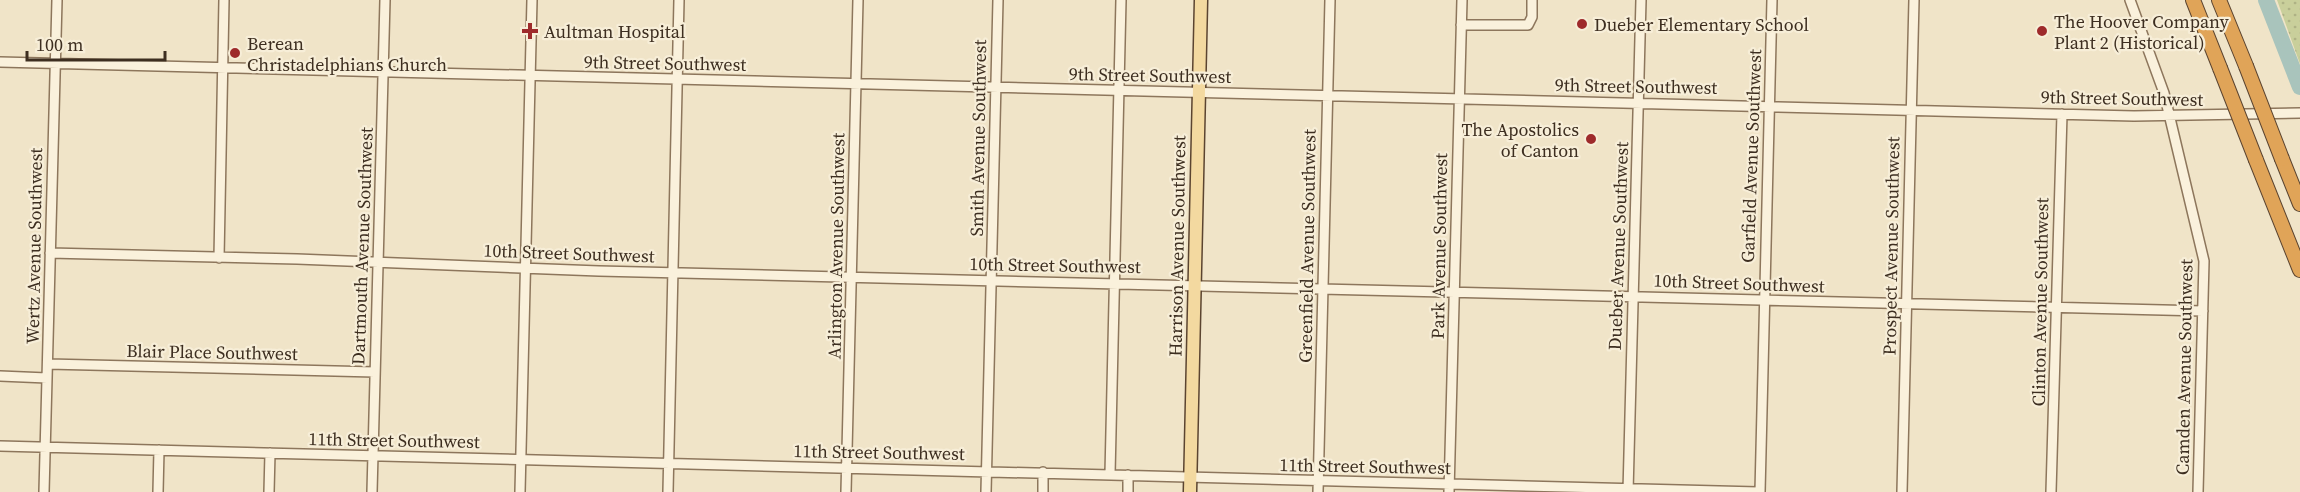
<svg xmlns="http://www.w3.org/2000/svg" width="2300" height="492" viewBox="0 0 2300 492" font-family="'Source Serif 4',serif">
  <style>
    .park { fill: url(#park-dots) }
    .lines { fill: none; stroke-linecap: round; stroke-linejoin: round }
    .river { stroke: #a9c4bc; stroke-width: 16 }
    .minor-casing { stroke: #8d765c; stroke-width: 12 }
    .major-casing { stroke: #5b4430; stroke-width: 15 }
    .highway-casing { stroke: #5b4430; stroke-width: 16 }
    .minor { stroke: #faf1dc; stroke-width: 9 }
    .major { stroke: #f3d9a0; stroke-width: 12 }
    .highway { stroke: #e0a458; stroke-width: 14 }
    .highway-bridge-casing { stroke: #5b4430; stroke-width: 16; stroke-linecap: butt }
    .highway-bridge { stroke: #e0a458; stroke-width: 14 }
    .poi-dot { fill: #9e2a2b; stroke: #f7eed8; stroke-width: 2 }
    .labels { text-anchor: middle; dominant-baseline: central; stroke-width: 4.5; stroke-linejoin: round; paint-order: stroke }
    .poi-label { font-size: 18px; fill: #3d2e20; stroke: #f7eed8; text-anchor: start }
    .street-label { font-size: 18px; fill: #3d2e20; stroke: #f7eed8 }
  </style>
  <defs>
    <pattern id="park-dots" width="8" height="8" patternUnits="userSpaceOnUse" patternTransform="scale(1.5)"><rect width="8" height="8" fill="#c9cf9b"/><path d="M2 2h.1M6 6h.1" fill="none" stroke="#aeb285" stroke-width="1.8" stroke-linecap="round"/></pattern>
  </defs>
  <rect width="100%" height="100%" fill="#f0e4c8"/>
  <path class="park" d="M2277,0H2300V64Z"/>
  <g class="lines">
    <path class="river" d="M2266,0L2300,87"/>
    <g class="minor-casing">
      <path id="minor" d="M2130,0L2164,93L2204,261L2198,492
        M1461,25H1528L1532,17V0
        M0,62L2134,116L2300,113
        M50,253L297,259L599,271L2203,311
        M219,258L224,0
        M48,364L375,372
        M0,376L47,378
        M0,446L1758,492
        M1110,474L1121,0
        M44,492L57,0
        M158,492L159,450
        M269,492L270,453
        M372,492L385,0
        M520,492L532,0
        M668,492L679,0
        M846,492L858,0
        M986,492L998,0
        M1043,492V472
        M1128,492V475
        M1318,492L1330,0
        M1449,492L1462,0
        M1628,492L1641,0
        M1760,492L1772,0
        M1902,492L1914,0
        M2051,492L2062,114"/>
    </g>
    <g class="major-casing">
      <path id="major" d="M1190,492L1201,0"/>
    </g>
    <g class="highway-casing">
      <path id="highway" d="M2193,0L2220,68
        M2219,0L2246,66
        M2282,159L2300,204
        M2256,160L2300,270"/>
    </g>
    <use href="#minor" class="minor"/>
    <use href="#major" class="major"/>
    <use href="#highway" class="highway"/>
    <g class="highway-bridge-casing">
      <path id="highway-bridge" d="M2246,66L2282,159
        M2220,68L2256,160"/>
    </g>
    <use href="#highway-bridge" class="highway-bridge"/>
  </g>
  <g class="poi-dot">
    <circle cx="1582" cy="24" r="6"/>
    <path d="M527 22h6v6h6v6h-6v6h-6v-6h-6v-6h6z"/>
    <circle cx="2042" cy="31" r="6"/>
    <circle cx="235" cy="53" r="6"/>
    <circle cx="1591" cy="139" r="6"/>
  </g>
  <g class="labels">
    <g class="poi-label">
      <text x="2054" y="21">The Hoover Company<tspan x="2054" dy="21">Plant 2 (Historical)</tspan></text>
      <text x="1594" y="24">Dueber Elementary School</text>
      <text x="544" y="31">Aultman Hospital</text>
      <text x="247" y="43">Berean<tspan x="247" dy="21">Christadelphians Church</tspan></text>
      <text x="1579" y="129" text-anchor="end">The Apostolics<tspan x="1579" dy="21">of Canton</tspan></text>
    </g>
    <g class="street-label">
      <text transform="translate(665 63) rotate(1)">9th Street Southwest</text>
      <text transform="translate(1150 75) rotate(1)">9th Street Southwest</text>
      <text transform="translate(1636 86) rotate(1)">9th Street Southwest</text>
      <text transform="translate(2122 98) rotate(1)">9th Street Southwest</text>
      <text transform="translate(978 138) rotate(-89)">Smith Avenue Southwest</text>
      <text transform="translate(1751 156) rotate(-88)">Garfield Avenue Southwest</text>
      <text transform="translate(34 246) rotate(-89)">Wertz Avenue Southwest</text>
      <text transform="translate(362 246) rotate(-88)">Dartmouth Avenue Southwest</text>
      <text transform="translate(836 246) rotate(-89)">Arlington Avenue Southwest</text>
      <text transform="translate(1177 246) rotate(-89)">Harrison Avenue Southwest</text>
      <text transform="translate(1307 246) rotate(-89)">Greenfield Avenue Southwest</text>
      <text transform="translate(1439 246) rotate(-89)">Park Avenue Southwest</text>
      <text transform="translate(1618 246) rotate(-88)">Dueber Avenue Southwest</text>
      <text transform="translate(1891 246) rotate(-89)">Prospect Avenue Southwest</text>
      <text transform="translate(569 253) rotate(2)">10th Street Southwest</text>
      <text transform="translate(1055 265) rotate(1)">10th Street Southwest</text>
      <text transform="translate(1739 283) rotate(2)">10th Street Southwest</text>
      <text transform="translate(2040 302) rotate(-89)">Clinton Avenue Southwest</text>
      <text transform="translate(212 352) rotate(1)">Blair Place Southwest</text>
      <text transform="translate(2184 367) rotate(-89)">Camden Avenue Southwest</text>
      <text transform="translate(394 440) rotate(1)">11th Street Southwest</text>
      <text transform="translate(879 452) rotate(1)">11th Street Southwest</text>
      <text transform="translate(1365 466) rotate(1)">11th Street Southwest</text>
    </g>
  </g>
  <path d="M27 51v9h138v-9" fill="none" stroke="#3d2e20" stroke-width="3"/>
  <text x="36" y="51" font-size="18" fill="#3d2e20" stroke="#f7eed8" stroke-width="4.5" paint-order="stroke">100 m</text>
</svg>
